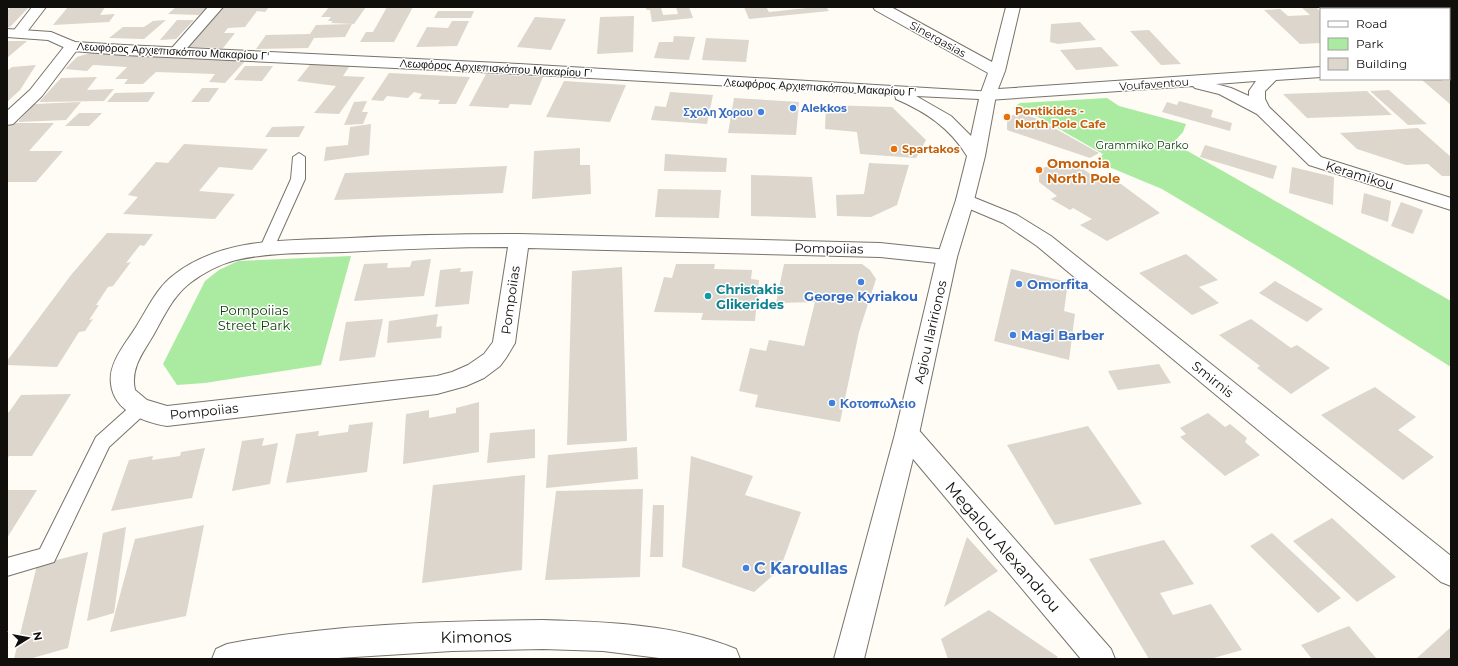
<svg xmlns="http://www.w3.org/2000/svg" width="1458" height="666" viewBox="0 0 1458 666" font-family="Montserrat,sans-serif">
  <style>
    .green { fill: #aaeba1 }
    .building { fill: #dcd6cc }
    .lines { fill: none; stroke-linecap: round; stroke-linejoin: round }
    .lane-casing { stroke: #79736a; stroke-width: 2 }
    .street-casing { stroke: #79736a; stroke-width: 2 }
    .secondary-casing { stroke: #79736a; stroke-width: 2 }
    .lane { fill: #fff; fill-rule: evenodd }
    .street { fill: #fff; fill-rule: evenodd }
    .secondary { fill: #fff; fill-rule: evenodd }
    .shop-dot { fill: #3f7fe0; stroke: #fff; stroke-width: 1.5 }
    .food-dot { fill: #e8710a; stroke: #fff; stroke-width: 1.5 }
    .culture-dot { fill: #0f9aa8; stroke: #fff; stroke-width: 1.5 }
    .labels { text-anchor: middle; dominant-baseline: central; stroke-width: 3; stroke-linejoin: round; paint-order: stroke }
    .far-street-label { font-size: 11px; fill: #110f0c; stroke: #fff }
    .far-shop-label { font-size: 11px; font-weight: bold; fill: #366cbe; stroke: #fff; text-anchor: start }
    .far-food-label { font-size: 11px; font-weight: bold; fill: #c56008; stroke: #fff; text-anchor: start }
    .far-park-label { font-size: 11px; fill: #13400e; stroke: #fff }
    .food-label { font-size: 13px; font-weight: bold; fill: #c56008; stroke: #fff; text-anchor: start }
    .street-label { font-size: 13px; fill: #110f0c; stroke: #fff }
    .shop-label { font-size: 13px; font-weight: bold; fill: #366cbe; stroke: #fff; text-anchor: start }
    .culture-label { font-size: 13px; font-weight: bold; fill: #0d838f; stroke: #fff; text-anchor: start }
    .park-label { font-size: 13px; fill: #13400e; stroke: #fff }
    .near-street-label { font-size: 16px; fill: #110f0c; stroke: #fff }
    .near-shop-label { font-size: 16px; font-weight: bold; fill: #366cbe; stroke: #fff; text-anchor: start }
  </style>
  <rect width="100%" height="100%" fill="#fffbf5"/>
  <path class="green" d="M1107,98L1119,106L1186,124L1183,132L1174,142L1177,145L1451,301V367L1289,265L1162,189L1097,162L1103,154L1040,118L1013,108L1020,103Z
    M351,256L321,365L205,383L177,385L163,364L205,281L219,270L238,261Z"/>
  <path class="building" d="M11,7H29L10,27H7V10Z
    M68,7H105L100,15L115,14L109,22L53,25Z
    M176,7H207L199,15L168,14Z
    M221,7H269L265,12L257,11L245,27L228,28L224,33H235L223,48L187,47Z
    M329,7H366L354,24L331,23L333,21H328L331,17H321Z
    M387,7H413L394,42H360L366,32H373Z
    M645,7H661L663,15L678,14L676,7H689L693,18L652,22L650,10H647Z
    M744,7H766L769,12L807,8L804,7H826L829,11L749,19Z
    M1301,7H1316L1321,12V43L1300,44L1264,10L1280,9L1288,16L1310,15Z
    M1378,7H1405L1408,9H1381Z
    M438,11H474L471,18H434Z
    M634,16L633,52L597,54L600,17Z
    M535,17L566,19L551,50L517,47Z
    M166,20L144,39L109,38L123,27H144L153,21Z
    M177,20H194L176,39L160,40Z
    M452,21H469L457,46L416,47L427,27L448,28Z
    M1080,22L1096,40L1058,44L1050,42L1051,24Z
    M352,24L345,37L314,38L308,48L256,49L266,35L310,34L316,25Z
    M1149,30L1181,64L1161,65L1130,31Z
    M674,36L695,37L689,60L654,58L659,42H673Z
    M706,38L749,40L746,62L702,60Z
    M7,41H27L7,58Z
    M1101,47L1119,66L1076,70L1060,50Z
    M93,52L246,60L225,83L209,82L215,74L156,72L143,84H124L128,79H115L127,67L93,65L87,71L65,69L77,57Z
    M313,61L351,64L343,76L365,77L339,114L314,113L336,86L297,81Z
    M36,65L20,90L7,102V71L12,67Z
    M245,66H273L262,81L234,80Z
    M389,73L470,77L456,104H438L440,100L419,99L422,94L414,92L408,98L387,96L383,101L371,100Z
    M486,74L543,77L531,105L510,104L508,108L469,106Z
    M97,77L87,90L114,89L104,101L39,102L61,78Z
    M1440,79L1443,81H1451V105L1422,80Z
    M564,81L626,85L610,122L546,117Z
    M202,88H219L209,102H191Z
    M1389,90L1420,118L1427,124L1408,125L1370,91Z
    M1367,91L1392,115L1307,118L1283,94Z
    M155,92L148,102H107L115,93Z
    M670,92L713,95L707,124L651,120L655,106L666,107Z
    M734,98L799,102L796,135L728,133Z
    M367,101L362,112H368L363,124L344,125L354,102Z
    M1179,101L1213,110L1211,117L1232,123L1230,131L1162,112L1167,102L1177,105Z
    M81,102L66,120L18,122L34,104Z
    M826,105L892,107L926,140L916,158L860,154L857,132L825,129Z
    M79,113H102L89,126H65Z
    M1020,113L1038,119L1099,153L1090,158L1007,130V117Z
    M11,123H54L29,151H63L36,182H7V128Z
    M371,124L369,155L324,161L326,147L348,145L350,127Z
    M305,126L299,137H265L272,127Z
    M1418,128L1451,157V176H1442L1428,164L1406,165L1357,149L1340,133Z
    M184,144L268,149L252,170L219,167L199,191L235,194L215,219L123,214L138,197L128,195L156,162L168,163Z
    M1205,145L1277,166L1273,179L1200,157Z
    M580,148V165H590L591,194L532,199L534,151Z
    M665,154L727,158L726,172L664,171Z
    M869,163L909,165L897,205L871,217L837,216L836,195L864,194Z
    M1054,163L1079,166L1096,178L1121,184L1160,213L1107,241L1080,225L1092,219L1073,208L1070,210L1051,199L1057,196L1039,182V170Z
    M507,166L503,193L334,200L345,173Z
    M1292,167L1334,177L1333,205L1289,193Z
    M751,175L812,177L816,218L751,216Z
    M658,189L721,190L719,218L655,217Z
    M1364,193L1391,201L1388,222L1361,213Z
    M1401,202L1423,210L1413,234L1391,226Z
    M107,233L153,234L144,246L140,245L126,263L131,262L113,286L108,287L96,305H99L89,320L93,319L85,331L79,332L57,367L7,365V361L71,275Z
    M1186,254L1218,280L1199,287L1219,303L1192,315L1139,273Z
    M431,259L424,296L354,301L364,264L388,263L387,268L410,267L412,261Z
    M676,264H715L714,269L752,270L751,279L759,280L755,321L701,320L703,313L654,312L664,277L672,278Z
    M784,264H862L870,270L876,279L859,332L840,422L755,407L758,395L739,391L750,348L766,351L769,340L804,346L815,302L776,303Z
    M622,267L627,441L567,445L572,271Z
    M461,268L460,272L473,271L469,304L435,307L440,270Z
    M1011,269L1068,282L1064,311L1075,314L1069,360L994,341Z
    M1275,281L1323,309L1307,322L1259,293Z
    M438,314L436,327L442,326L441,338L387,343L389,321Z
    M383,319L375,357L339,361L346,322Z
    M1251,319L1291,348L1297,345L1330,368L1291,394L1257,368L1260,366L1219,335Z
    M1159,364L1171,383L1118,390L1108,371Z
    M1375,387L1416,417L1398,430L1434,457L1403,480L1321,415Z
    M71,394L32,456H9L7,459V412H9L21,395Z
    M479,402V452L403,464L406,414L429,410V418L456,413V408Z
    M1208,413L1225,427L1230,424L1247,438L1245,442L1260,455L1225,476L1180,437L1186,434L1180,428Z
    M373,422L367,472L286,483L296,434L319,431L318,436L348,432L349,425Z
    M1088,426L1142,504L1055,525L1007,445Z
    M535,429V458L487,463L490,433Z
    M264,438L262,446L278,443L270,484L232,491L242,441Z
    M637,447L638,479L546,488L548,455Z
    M205,448L192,498L111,511L129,460L153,456L152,460L180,456L181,452Z
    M691,456L753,476L745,495L801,512L780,569L754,592L682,567Z
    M525,475L522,570L422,583L433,485Z
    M643,489L640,577L545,580L556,491Z
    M7,490H37L7,538Z
    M653,505H664L663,557H650Z
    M1332,518L1396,577L1357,602L1293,541Z
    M204,525L186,616L110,632L135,539Z
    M126,527L114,613L87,621L103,533Z
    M1272,533L1341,598L1318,613L1250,546Z
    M967,537L998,571L944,607Z
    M1164,540L1194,584L1160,593L1173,615L1211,604L1242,650L1210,659H1149L1089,559Z
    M88,552L68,648L29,659H14L37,565Z
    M989,610L1058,657L1055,659H948L941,639Z
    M1349,626L1376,658L1312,659L1301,645Z
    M1451,627V659H1416Z"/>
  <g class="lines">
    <g class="lane-casing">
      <path id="lane" d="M299,153L305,157V179L273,250L271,253L266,255L261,253L259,250L291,179L293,157Z
        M140,401L146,403L149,408L146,413L109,447L54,562L7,576V558L40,549L96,437L134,403Z"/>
    </g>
    <g class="street-casing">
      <path id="street" d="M32,7H46L23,37H13L11,34Z
        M208,7H223L181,55H171L168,52L171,49Z
        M873,7H891L992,62L1006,7H1020L1005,71L998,89L1321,67V77L1276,80L1265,91V99L1269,107L1321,157L1451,198V210L1309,165L1257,114L1219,94L1195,88L1193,86L988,100L982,98L980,95L988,73L875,10ZM1256,81L1249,91V96L1231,88L1216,84Z
        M72,41L77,43L80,46L42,96L13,124L7,125V111L30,90L67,43Z
        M1449,61H1451V71H1449Z
        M965,194L1017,215L1051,236L1451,556V586L1441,582L1037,246L1003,223L958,204L956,200L958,196Z
        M519,234L880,243L947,250L954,252L957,257L954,262L947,264L880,257L528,248L515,343L506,358L500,366L484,378L466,386L437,394L167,426C143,422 114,411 111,384C108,363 126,343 136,327C148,308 157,287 175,274C225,236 291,241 350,238C406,235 463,234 519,234ZM508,247L493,342L484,354L468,365L452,372L437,376L167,406L147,400L135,390C130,368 143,353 154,334C164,316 173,296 190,283C203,273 220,264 236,260C271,252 309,253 345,252C399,249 454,247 508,247Z
        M907,424L916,427L1111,649L1115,659H1081L898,441L895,434L898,427Z
        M543,620C607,622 676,624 736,649L740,659H667L603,651L543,649L452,651L322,659H212L216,649L227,644C331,624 438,621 543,620Z"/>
    </g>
    <g class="secondary-casing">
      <path id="secondary" d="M7,29L51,32L75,42L124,45L519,64L994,92L996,95L985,156L974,200L957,257L919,434L864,659H834L895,434L937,257L956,200L967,156C950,128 926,112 896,99L895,95L519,74L124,55L72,51L48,40L7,37ZM916,96L979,99L971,136L951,116Z"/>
    </g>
    <use href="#lane" class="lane"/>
    <use href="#street" class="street"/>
    <use href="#secondary" class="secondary"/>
  </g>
  <g class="shop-dot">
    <circle cx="793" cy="108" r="4"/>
    <circle cx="761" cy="112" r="4"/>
    <circle cx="861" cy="282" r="4"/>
    <circle cx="1019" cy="284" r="4"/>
    <circle cx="1013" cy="335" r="4"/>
    <circle cx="832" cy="403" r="4"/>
    <circle cx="746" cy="568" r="4"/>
  </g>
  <g class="food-dot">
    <circle cx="1007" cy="117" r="4"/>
    <circle cx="894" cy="149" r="4"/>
    <circle cx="1039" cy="170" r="4"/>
  </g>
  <circle class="culture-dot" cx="708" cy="296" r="4"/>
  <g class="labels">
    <g class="far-street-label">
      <text transform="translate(938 39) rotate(29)">Sinergasias</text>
      <text transform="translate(173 51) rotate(3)">Λεωφόρος Αρχιεπισκόπου Μακαρίου Γ'</text>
      <text transform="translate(496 68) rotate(3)">Λεωφόρος Αρχιεπισκόπου Μακαρίου Γ'</text>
      <text transform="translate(1154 84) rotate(-4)">Voufaventou</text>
      <text transform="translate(820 87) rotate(3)">Λεωφόρος Αρχιεπισκόπου Μακαρίου Γ'</text>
    </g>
    <g class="far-shop-label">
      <text x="801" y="108">Alekkos</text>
      <text x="753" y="112" text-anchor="end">Σχολη Χορου</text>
    </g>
    <g class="far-food-label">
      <text x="1015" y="111">Pontikides -<tspan x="1015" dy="13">North Pole Cafe</tspan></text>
      <text x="902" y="149">Spartakos</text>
    </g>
    <g class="far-park-label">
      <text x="1142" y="145">Grammiko Parko</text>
    </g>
    <g class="food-label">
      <text x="1047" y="163">Omonoia<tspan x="1047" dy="15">North Pole</tspan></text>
    </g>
    <g class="street-label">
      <text transform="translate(1360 175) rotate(17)">Keramikou</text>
      <text transform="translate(829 248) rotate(1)">Pompoiias</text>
      <text transform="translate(510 300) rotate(-82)">Pompoiias</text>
      <text transform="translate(930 332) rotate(-77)">Agiou Ilaririonos</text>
      <text transform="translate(1213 379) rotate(39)">Smirnis</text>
      <text transform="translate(204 411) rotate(-6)">Pompoiias</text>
    </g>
    <g class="shop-label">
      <text x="1027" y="284">Omorfita</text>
      <text x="861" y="296" text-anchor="middle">George Kyriakou</text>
      <text x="1021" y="335">Magi Barber</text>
      <text x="840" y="403">Κοτοπωλειο</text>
    </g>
    <g class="culture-label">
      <text x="716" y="289">Christakis<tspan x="716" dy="15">Glikerides</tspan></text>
    </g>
    <g class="park-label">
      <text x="254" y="310">Pompoiias<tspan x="254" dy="15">Street Park</tspan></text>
    </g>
    <g class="near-street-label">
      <text transform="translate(1003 547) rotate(49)">Megalou Alexandrou</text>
      <text transform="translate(476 637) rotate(-1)">Kimonos</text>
    </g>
    <g class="near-shop-label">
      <text x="754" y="568">C Karoullas</text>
    </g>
  </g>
  <rect width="1458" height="666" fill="none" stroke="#110f0c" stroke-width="16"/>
  <rect x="1320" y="8" width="130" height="72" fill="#ffffff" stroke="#a09f9e"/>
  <rect x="1328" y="21" width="20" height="6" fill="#ffffff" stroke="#a09f9e"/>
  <text x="1356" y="28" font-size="12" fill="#110f0c">Road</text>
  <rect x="1328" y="38" width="20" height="12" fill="#aaeba1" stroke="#a09f9e"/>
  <text x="1356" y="48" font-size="12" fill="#110f0c">Park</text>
  <rect x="1328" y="58" width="20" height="12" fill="#dcd6cc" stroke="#a09f9e"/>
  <text x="1356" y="68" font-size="12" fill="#110f0c">Building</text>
  <g transform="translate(28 638) rotate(79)" stroke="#ffffff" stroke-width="3" paint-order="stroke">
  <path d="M0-3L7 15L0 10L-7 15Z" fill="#110f0c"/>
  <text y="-6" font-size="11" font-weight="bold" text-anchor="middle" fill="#110f0c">N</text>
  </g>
</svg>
